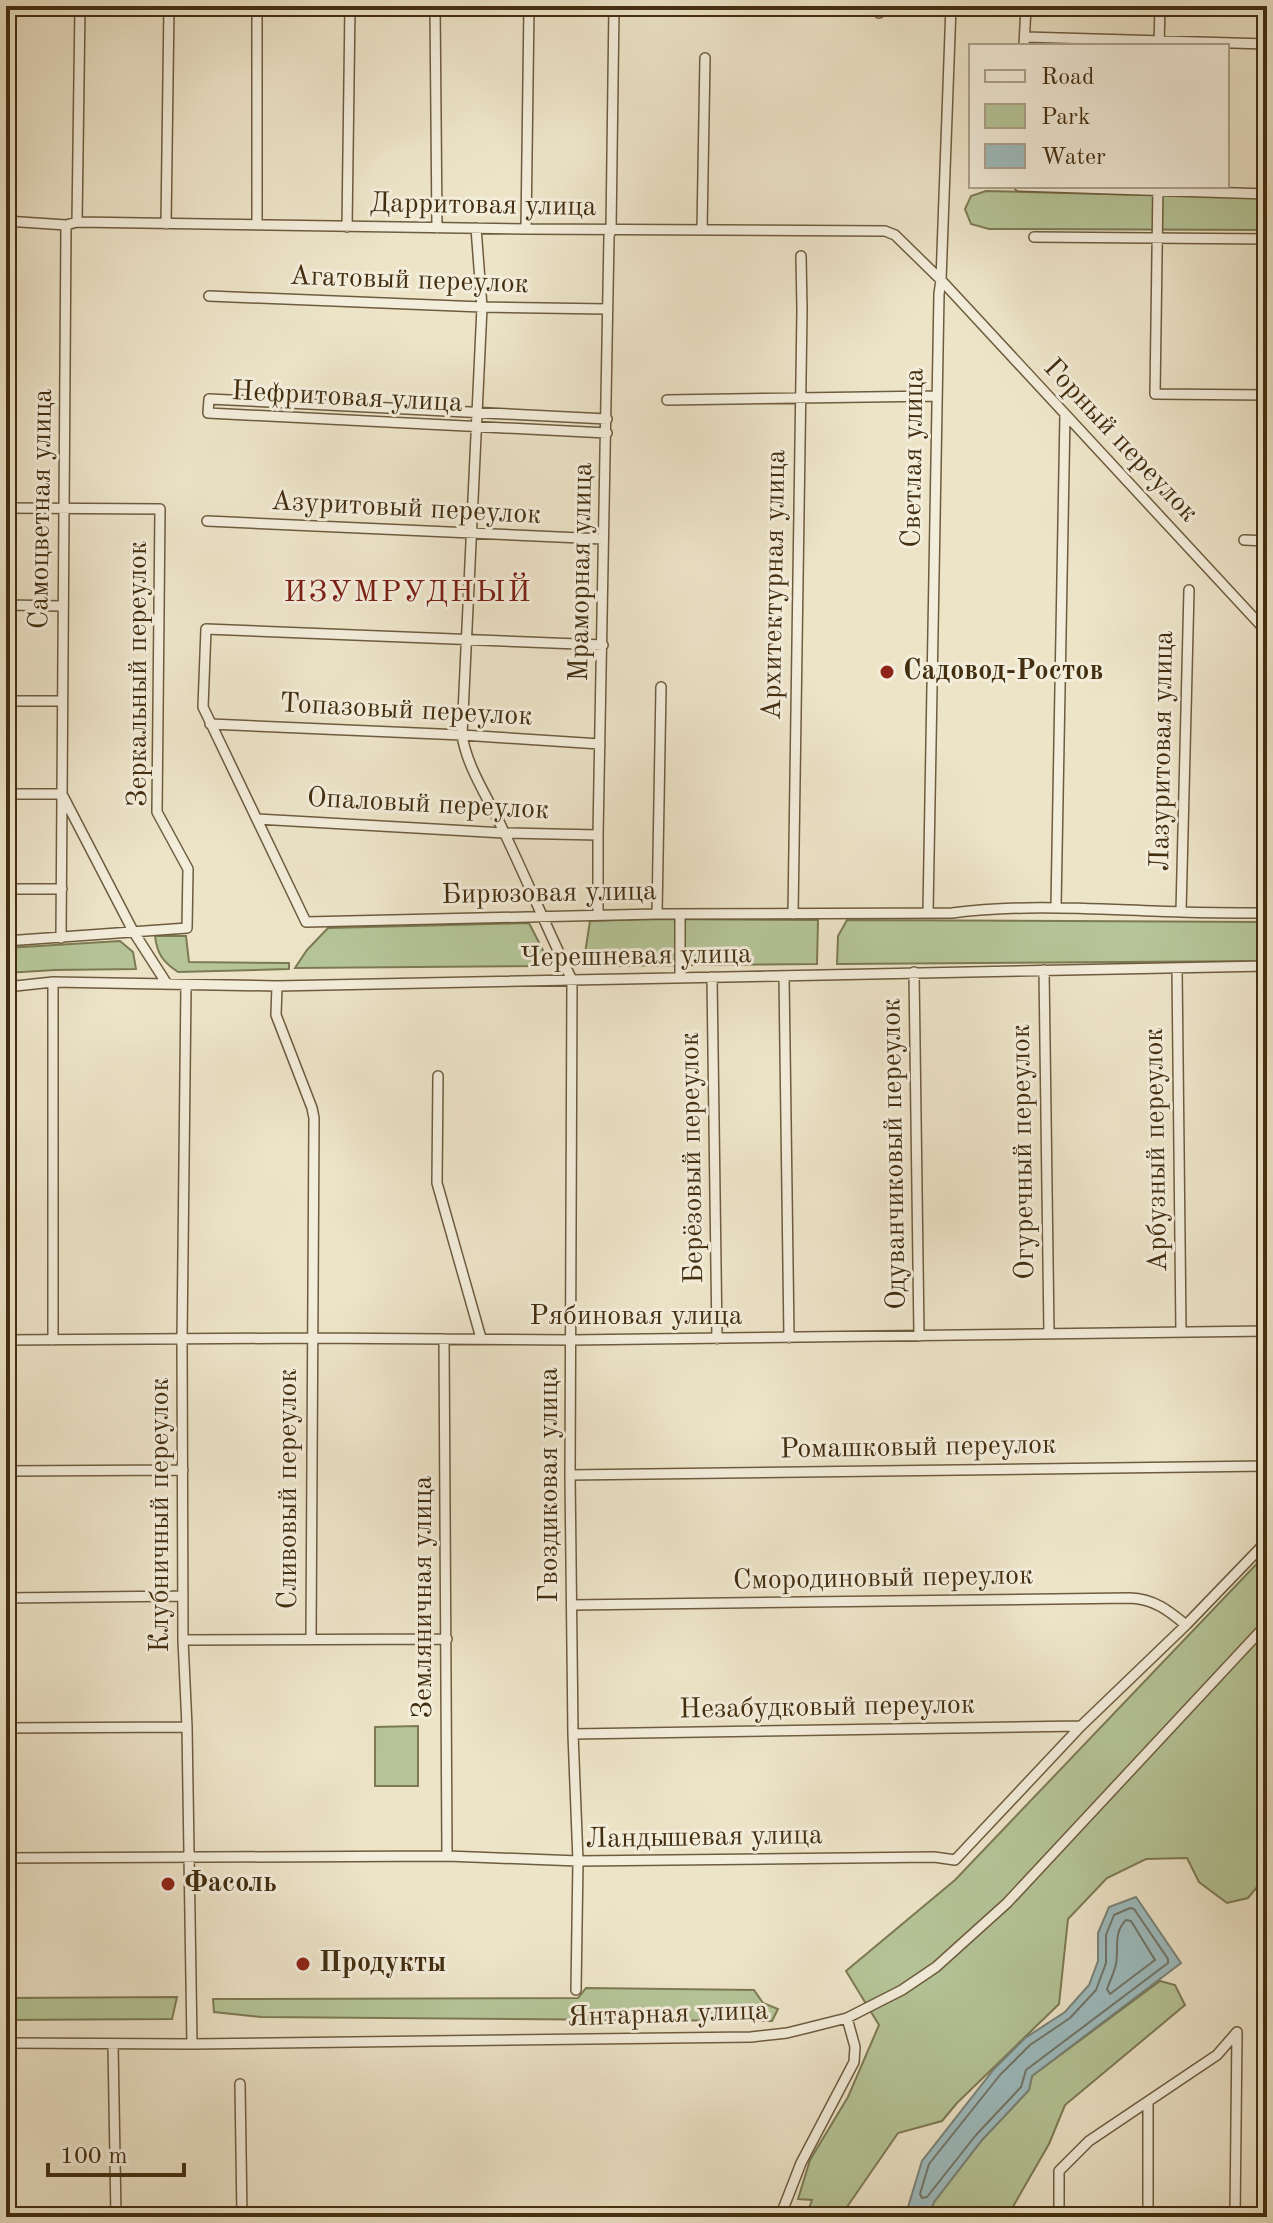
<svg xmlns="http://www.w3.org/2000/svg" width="1273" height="2223" viewBox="0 0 1273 2223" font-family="'Old Standard TT',serif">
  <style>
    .green { fill: #b5c598; stroke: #7c7a54; stroke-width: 2 }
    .water { fill: #9dbcbf; stroke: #798379; stroke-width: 2 }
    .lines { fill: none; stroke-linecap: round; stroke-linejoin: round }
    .shore { stroke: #707568; stroke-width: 2 }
    .minor-casing { stroke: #6e5c3e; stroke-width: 12 }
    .minor { stroke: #f3eddb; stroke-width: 9 }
    .poi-dot { fill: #8f2418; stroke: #f3eddb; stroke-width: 3 }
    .labels { text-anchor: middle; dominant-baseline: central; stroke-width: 6; stroke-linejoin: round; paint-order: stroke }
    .street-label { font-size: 28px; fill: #432e10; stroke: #f3eddb }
    .poi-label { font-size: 28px; font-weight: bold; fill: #432e10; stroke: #f3eddb; text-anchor: start }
    .neighbourhood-label { font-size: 30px; letter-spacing: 2px; fill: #7a1f14; stroke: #f3eddb }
  </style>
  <rect width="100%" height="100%" fill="#ede4c8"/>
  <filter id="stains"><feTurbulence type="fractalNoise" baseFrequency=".0025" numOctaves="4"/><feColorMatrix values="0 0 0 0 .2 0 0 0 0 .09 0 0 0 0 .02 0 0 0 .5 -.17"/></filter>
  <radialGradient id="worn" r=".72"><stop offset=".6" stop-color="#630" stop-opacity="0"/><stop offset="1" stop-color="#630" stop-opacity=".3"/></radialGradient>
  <path class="green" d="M986,191L1267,198V230L989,229L971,224L965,209L971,196Z
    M649,919L818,920L817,964L583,966L590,921Z
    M847,920L1267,922V961L837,964L838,936Z
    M529,923L551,966L295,968L307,950L328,928Z
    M155,936H186L189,962L289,963V969L178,972C163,962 157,954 155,936Z
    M120,941L133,952L136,969L55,970L6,973V948Z
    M1267,1553V1875L1248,1898L1227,1903L1199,1882L1187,1858L1146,1859L1107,1878L1068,1919L1059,2004L957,2103L942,2121L898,2133L840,2217H806L812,2200L798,2199L810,2160L848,2097L879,2025L846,1971L955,1880Z
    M418,1726V1786H375V1727Z
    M1160,1981L1175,1985L1185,2005L1065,2105L1049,2144L1007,2217H928L934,2202L982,2140L1029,2090L1032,2076Z
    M586,1988L754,1990L763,2003L778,2009L772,2021L261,2017L214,2012L213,1999L578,1998Z
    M177,1997L172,2019L6,2020V1998Z"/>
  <path class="water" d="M1136,1897L1181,1963L1032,2076L1029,2090L982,2140L934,2202L928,2217H905L922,2161L994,2069L1025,2038L1065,2012L1089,1985L1098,1961V1933L1109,1907Z"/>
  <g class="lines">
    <path class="shore" d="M1130,1908L1134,1909L1168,1959V1963L1026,2070L1021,2087L976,2135L927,2197L922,2198L920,2194L929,2164L1000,2075L1030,2045L1070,2018L1096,1990L1106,1963V1935L1114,1915Z
      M1126,1920L1131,1921L1155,1960L1110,1994L1107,1989C1110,1981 1114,1973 1116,1964C1119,1947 1113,1933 1126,1920Z"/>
    <g class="minor-casing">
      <path id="minor" d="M257,6V225
        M435,6L437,228
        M879,13V6
        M1025,37L1267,44
        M1024,46L1026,6
        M1159,46L1160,6
        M1019,186L1267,194
        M1158,186L1155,394L1267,395
        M6,221L66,225L77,222L526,229L885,231L895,235L941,280L1267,632
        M77,222L80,6
        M166,224L169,6
        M347,227L350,6
        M476,228L482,307L462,735C467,768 489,799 503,830C527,880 548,931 572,980L570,1475L573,1734L578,1861L576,1990
        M526,229L529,6
        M702,230L705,58
        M1034,237L1267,239
        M209,296L482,307L607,309
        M667,400L937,396
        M607,419L209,399L208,413L607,433
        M6,508L160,509L157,812L188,869L187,928L6,941
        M207,521L603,539
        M1244,540L1267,541
        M6,605L62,606
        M603,645L206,629L203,707L306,922L656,914L952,913C1029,903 1104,910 1181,912C1209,913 1238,913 1267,913
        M6,701H62
        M210,724L462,735L600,744
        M6,794H62L133,931L167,984
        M257,819L504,833L598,835
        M6,889H62
        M1056,907L1065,414
        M928,912L939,294L941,280L951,6
        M1181,912L1189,590
        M657,914L661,687
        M680,914V978
        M793,914L802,310L801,256
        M598,915V835L609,236L611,230L614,6
        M61,938L66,225
        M1177,968L1181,1332
        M1044,970L1049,1334
        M914,972L919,1336
        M784,976L789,1338
        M712,977L717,1339
        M53,982V1340
        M186,986L182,1339L183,1640L187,1727L192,2044
        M277,986L276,1015L312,1108L314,1118L311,1639
        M6,987L53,982L277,986L1267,966
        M438,1076L437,1183L481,1338
        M444,1339L447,1856
        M6,1340L312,1338L571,1340L1267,1331
        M6,1471L183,1470
        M570,1475L1267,1466
        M6,1598L183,1596
        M572,1605L1130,1598C1154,1599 1168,1610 1186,1625
        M183,1640L447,1639
        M6,1728L187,1727
        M573,1734L1081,1726
        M6,1858L447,1856L578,1861L934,1857L955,1860L1081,1726L1186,1625L1267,1541
        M6,2043L192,2044L751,2037L787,2033L847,2018L902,1990L936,1967L1007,1903L1267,1624
        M113,2044L116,2217
        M240,2084L242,2217
        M780,2217L801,2163L854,2062L855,2047L847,2018
        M1059,2217V2171L1089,2141L1217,2055L1237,2032
        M1148,2217V2103
        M1235,2217L1237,2032"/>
    </g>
    <use href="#minor" class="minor"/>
  </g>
  <g class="poi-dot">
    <circle cx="887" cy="672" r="8"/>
    <circle cx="168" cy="1884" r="8"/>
    <circle cx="303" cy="1964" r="8"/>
  </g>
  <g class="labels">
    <g class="street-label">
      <text transform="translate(483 206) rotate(1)">Дарритовая улица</text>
      <text transform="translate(409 281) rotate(2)">Агатовый переулок</text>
      <text transform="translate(347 398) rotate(3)">Нефритовая улица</text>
      <text transform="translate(1120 441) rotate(47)">Горный переулок</text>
      <text transform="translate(914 458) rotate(-89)">Светлая улица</text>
      <text transform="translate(42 509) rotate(-89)">Самоцветная улица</text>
      <text transform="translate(406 509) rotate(3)">Азуритовый переулок</text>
      <text transform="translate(582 572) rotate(-89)">Мраморная улица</text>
      <text transform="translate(775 585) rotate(-89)">Архитектурная улица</text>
      <text transform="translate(139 674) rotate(-90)">Зеркальный переулок</text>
      <text transform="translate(406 711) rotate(3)">Топазовый переулок</text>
      <text transform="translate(1163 751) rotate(-89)">Лазуритовая улица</text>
      <text transform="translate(428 805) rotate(3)">Опаловый переулок</text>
      <text transform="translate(549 894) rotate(-1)">Бирюзовая улица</text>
      <text transform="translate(636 957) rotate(-1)">Черешневая улица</text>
      <text transform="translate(1157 1150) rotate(-91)">Арбузный переулок</text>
      <text transform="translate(1024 1152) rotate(-91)">Огуречный переулок</text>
      <text transform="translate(895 1154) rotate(-91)">Одуванчиковый переулок</text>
      <text transform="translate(693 1158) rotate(-91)">Берёзовый переулок</text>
      <text x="636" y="1317">Рябиновая улица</text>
      <text transform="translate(918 1448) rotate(-1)">Ромашковый переулок</text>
      <text transform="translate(550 1485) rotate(-90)">Гвоздиковая улица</text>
      <text transform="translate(289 1489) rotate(-90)">Сливовый переулок</text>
      <text transform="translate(161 1515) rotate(-90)">Клубничный переулок</text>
      <text transform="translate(883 1579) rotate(-1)">Смородиновый переулок</text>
      <text transform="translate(424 1597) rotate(-90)">Земляничная улица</text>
      <text transform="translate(827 1708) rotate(-1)">Незабудковый переулок</text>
      <text transform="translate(704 1838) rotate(-1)">Ландышевая улица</text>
      <text transform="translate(668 2015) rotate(-2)">Янтарная улица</text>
    </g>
    <g class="poi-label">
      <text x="903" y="672">Садовод-Ростов</text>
      <text x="184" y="1884">Фасоль</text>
      <text x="319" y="1964">Продукты</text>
    </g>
    <g class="neighbourhood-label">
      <text x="408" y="593">ИЗУМРУДНЫЙ</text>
    </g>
  </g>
  <rect width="1273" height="2223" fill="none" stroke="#ede4c8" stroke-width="32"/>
  <rect x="8" y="8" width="1257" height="2207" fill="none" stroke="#432e10" stroke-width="4"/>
  <rect x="16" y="16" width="1241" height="2191" fill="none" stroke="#432e10" stroke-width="2"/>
  <rect x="969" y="44" width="260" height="144" fill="#f3eddb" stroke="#ada18a" stroke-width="2"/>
  <rect x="985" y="70" width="40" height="12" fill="#f3eddb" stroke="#ada18a" stroke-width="2"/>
  <text x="1041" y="84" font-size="24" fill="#432e10">Road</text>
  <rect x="985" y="104" width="40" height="24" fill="#b5c598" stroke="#ada18a" stroke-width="2"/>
  <text x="1041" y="124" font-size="24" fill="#432e10">Park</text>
  <rect x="985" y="144" width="40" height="24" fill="#9dbcbf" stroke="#ada18a" stroke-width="2"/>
  <text x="1041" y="164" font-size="24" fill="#432e10">Water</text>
  <path d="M48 2163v12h136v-12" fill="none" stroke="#432e10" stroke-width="4"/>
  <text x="60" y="2163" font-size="24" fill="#432e10" stroke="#f3eddb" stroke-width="6" paint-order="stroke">100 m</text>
  <rect width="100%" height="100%" filter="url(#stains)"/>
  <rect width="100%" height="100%" fill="url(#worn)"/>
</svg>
